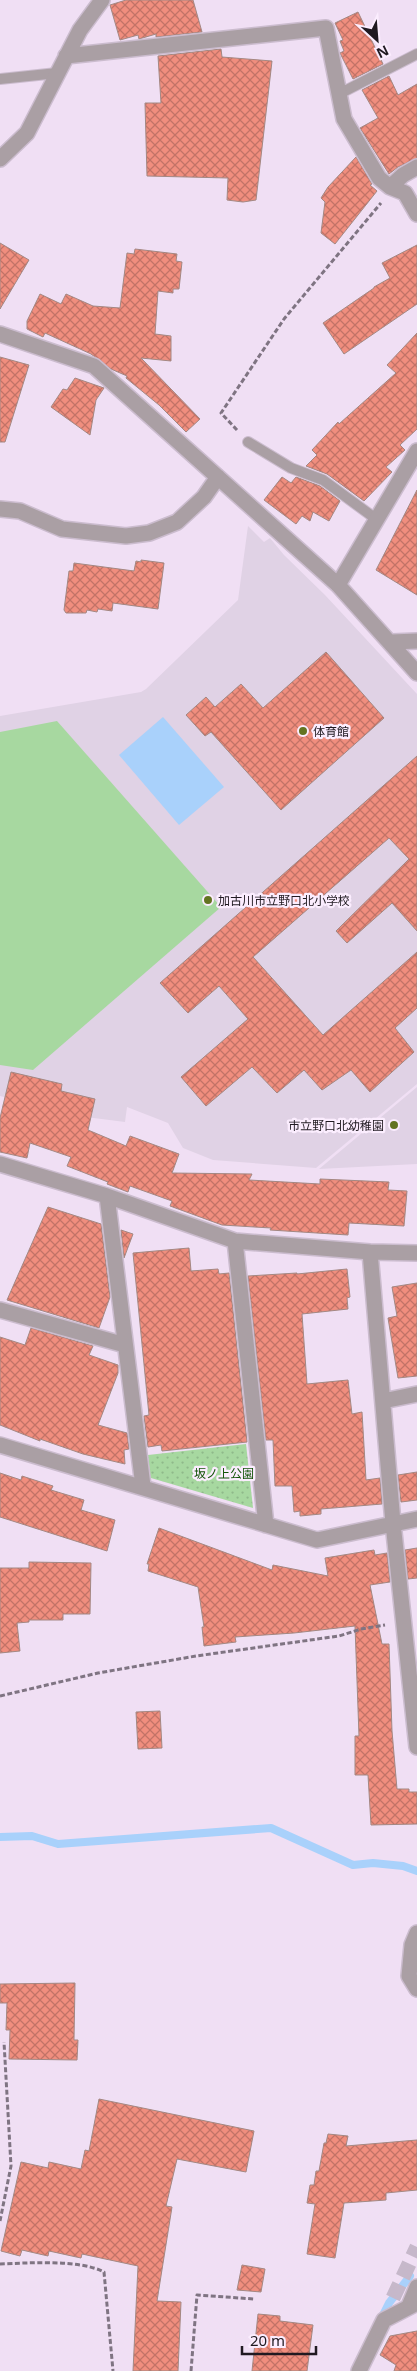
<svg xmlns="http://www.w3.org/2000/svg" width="417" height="2371" viewBox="0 0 417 2371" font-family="'Noto Sans','Noto Sans JP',sans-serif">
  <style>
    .education { fill: #e0d2e5 }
    .grass { fill: #a7d8a0 }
    .park { fill: url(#park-dots) }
    .water { fill: #a9d1fb }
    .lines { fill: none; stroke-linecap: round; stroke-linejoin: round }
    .stream { stroke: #a9d1fb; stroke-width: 8 }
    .building { fill: url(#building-cross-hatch); stroke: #a38883 }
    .minor-tunnel { stroke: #c6b8ca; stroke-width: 15; stroke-dasharray: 15 8; stroke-linecap: butt }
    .service-casing { stroke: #cbbcce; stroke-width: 12 }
    .minor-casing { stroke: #cbbcce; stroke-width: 18 }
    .path { stroke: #7f7482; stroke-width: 3; stroke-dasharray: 5 2.5; stroke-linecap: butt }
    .service { stroke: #aa9fa4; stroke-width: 10 }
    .minor { stroke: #aa9fa4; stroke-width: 15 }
    .poi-dot { fill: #637421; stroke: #fbedfe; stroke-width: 2 }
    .labels { text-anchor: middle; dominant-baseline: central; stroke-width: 4.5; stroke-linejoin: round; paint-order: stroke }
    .poi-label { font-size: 12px; fill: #201a21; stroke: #fbedfe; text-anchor: start }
    .park-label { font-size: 12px; fill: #125308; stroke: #fbedfe }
  </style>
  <defs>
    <pattern id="park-dots" width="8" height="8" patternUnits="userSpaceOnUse" patternTransform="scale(1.25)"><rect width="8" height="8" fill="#a7d8a0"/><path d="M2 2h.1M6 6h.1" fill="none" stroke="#8fb98a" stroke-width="1.8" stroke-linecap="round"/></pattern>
    <pattern id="building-cross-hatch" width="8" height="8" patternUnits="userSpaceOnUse" patternTransform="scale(1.25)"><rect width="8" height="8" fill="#f08e7e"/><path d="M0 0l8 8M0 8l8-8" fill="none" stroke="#c27367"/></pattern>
  </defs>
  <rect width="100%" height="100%" fill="#f0dff4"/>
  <path class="education" d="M248,526L264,542L270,538L284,555L325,595L417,694V1084L316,1168L213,1160L183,1148L168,1123L127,1107L125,1122L78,1116L0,1096V716L141,692L146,689L238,600Z
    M417,1087V1164L319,1169Z"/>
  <path class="grass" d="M57,721L221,907L33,1070L0,1065V732Z"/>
  <path class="park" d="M246,1444L253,1508L151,1478L150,1475L148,1455Z"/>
  <path class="water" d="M163,717L224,787L179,825L119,755Z"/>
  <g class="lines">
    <path class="stream" d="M0,1837L32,1836L58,1844L271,1828L353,1865L373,1863L403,1866L417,1871
      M381,2319L389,2303L410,2276L393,2298"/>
  </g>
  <path class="building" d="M126,0H193L202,32L156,37V34L139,39L138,35L120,40L110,5Z
    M358,12L383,64L353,79L340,53L344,51L340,41L343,40L335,23Z
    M221,49L222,57L272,61L256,200L243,202L227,200L228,178L147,176L145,103H161L158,56Z
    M389,76L398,95L417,84V158L398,167L389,174L360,128L378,118L362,90Z
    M356,157L372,184L370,185L377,191L335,244L321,233L325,202L321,198L328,187Z
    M0,243L29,260L0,309Z
    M417,245V304L344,354L323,323L374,288V287L390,278L382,263Z
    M135,249L177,254L176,261L182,262L179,289H173V293L158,291L155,334L171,336V361L141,358L200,419L186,432L159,405L126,378L127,376L111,369L91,354L45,333L43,337L27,329V321L40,294L61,304L66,294L93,306L120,308L127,253L134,254Z
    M417,333V429L400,445L405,450L386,467L392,472L364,501L327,474L306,466L317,455L312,450L338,422L339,424L396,373L387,365Z
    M0,357L29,365L5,442H0Z
    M75,378L104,388L96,400L90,435L51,407L63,389L67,390Z
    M282,477L291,483L296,477L320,486L340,501L329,521L313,512L310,521L302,516L296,524L264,500Z
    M417,490V595L376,570Z
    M141,560L164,563L158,609L113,603L112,611L98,609L97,612L87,610L86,613H66L64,610L69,571H73L74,563L134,571L136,561L141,562Z
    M326,652L384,718L281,810L211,732L205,736L186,715L206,697L215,707L241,684L263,708Z
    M417,756V931L392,903L347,943L336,931L409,859L389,838L253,957L323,1035L417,952V1008L395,1028L414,1052L370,1092L351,1070L322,1090L304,1070L277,1093L252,1067L206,1106L181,1077L248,1019L219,986L188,1013L160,983Z
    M11,1072L62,1084L61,1091L95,1099L88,1130L126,1146L130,1136L179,1154L172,1173L252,1174L249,1180L320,1184V1179L389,1182L388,1190L407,1191L404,1226L349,1223L348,1235L270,1230L271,1228L222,1225L170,1206L172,1201L130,1186L128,1192L107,1184L108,1182L67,1166L71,1157L30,1143L27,1158L0,1152V1118Z
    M48,1207L101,1224L110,1297L99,1328L7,1300Z
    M121,1230L133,1234L124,1258Z
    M189,1248L191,1271L218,1269L219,1274L229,1273L247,1442L162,1451L161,1445L148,1447L144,1416L149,1415L133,1253Z
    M347,1269L350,1297L347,1298L348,1309L302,1314L307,1384L348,1380L352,1414L362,1412L366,1480L380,1478L382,1504L321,1509V1514L300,1516V1511L294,1512L292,1486H275L273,1440H266L248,1276L297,1273V1274Z
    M417,1283V1376L398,1378L388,1318L397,1316L392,1287Z
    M31,1328L93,1346L89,1355L118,1365V1373L98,1425L127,1433L129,1449L124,1450L125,1464L83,1454L40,1439V1441L0,1425V1337L25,1345Z
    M417,1472V1500L401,1502L398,1475Z
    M0,1473L21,1480L22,1476L53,1486L51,1490L84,1500L81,1510L115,1520L107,1551L0,1517Z
    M159,1528L272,1570L273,1565L328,1576L325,1558L374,1550L375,1555L387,1553L390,1582L370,1585L382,1644H389L392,1731L397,1789H409V1792H417V1824L371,1825L368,1775H355V1736H359L355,1626L294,1633L235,1637L236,1642L204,1646L202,1627H204L198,1587L148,1571L149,1564H147Z
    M417,1548V1578L408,1579L405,1550Z
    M29,1562L91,1563L90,1614H63V1620H29V1622L17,1623L20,1651L0,1653V1568H29Z
    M160,1711L162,1748L138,1749L136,1712Z
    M75,1983L74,2040H78L77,2060L9,2059L10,2030H6L7,2003H0V1984Z
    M99,2099L254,2131L246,2172L177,2159L166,2206L172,2207L157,2301L181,2302L178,2371H133L138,2266L82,2254L81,2258L49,2251L48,2256L22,2250L20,2256L1,2251L21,2162L48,2168L49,2162L81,2169L85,2150L89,2151Z
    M328,2134L348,2136L346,2146L417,2140V2190L386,2193V2200L344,2203L335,2258L307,2254L315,2204L307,2203L310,2185H314L316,2171H319L324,2143H326Z
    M242,2265L265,2269L261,2292L237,2290Z
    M258,2314L280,2316V2321L313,2325L307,2371H252Z
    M417,2331V2371H394L396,2365L380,2355L390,2336Z"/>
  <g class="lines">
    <path class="minor-tunnel" d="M393,2298L417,2247"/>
    <g class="service-casing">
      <path id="service" d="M0,79L57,73
        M339,94L417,54
        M248,442L291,468L323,480L376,519"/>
    </g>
    <g class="minor-casing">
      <path id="minor" d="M66,56L326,28L344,119L379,178L390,187L405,193L417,214
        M0,159L27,133L80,30L102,0
        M390,187L403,175L417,167
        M0,334L94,366L338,585L417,673
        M0,509L20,511L62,529L126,536L149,533L177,522L204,497L218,477
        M338,585L417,451
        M392,642L417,641
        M0,1164L107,1196L235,1241L370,1252L417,1253
        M107,1196L143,1486
        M235,1241L266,1525
        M370,1252L393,1523L417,1747
        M0,1310L125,1345
        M383,1401L417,1394
        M0,1445L317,1540L417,1519
        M417,1933L412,1945L409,1976L417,1989
        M409,2306L417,2287
        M359,2371L384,2320L417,2303"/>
    </g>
    <path class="path" d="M237,430L221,413L284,319L381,203
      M0,1696L98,1673L196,1656L339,1636L361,1629L385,1625
      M0,2221L11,2166L4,2042
      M0,2264C29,2263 79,2259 104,2272L113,2371
      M191,2371L197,2295L254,2299"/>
    <use href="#service" class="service"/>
    <use href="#minor" class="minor"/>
  </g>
  <g class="poi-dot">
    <circle cx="303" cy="731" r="5"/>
    <circle cx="208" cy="900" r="5"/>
    <circle cx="394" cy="1125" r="5"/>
  </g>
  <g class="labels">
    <g class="poi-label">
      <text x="313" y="731">体育館</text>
      <text x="218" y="900">加古川市立野口北小学校</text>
      <text x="384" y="1125" text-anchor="end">市立野口北幼稚園</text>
    </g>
    <g class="park-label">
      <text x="224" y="1473">坂ノ上公園</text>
    </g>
  </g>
  <g transform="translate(377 40) rotate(154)" stroke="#fbedfe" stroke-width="4" paint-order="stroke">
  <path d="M0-4L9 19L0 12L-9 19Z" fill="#201a21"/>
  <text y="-8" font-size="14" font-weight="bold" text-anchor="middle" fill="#201a21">N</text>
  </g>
  <path d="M242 2346v8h74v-8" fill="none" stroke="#201a21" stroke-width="2.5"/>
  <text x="250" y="2346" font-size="15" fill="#201a21" stroke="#fbedfe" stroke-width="4" paint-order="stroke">20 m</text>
</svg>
